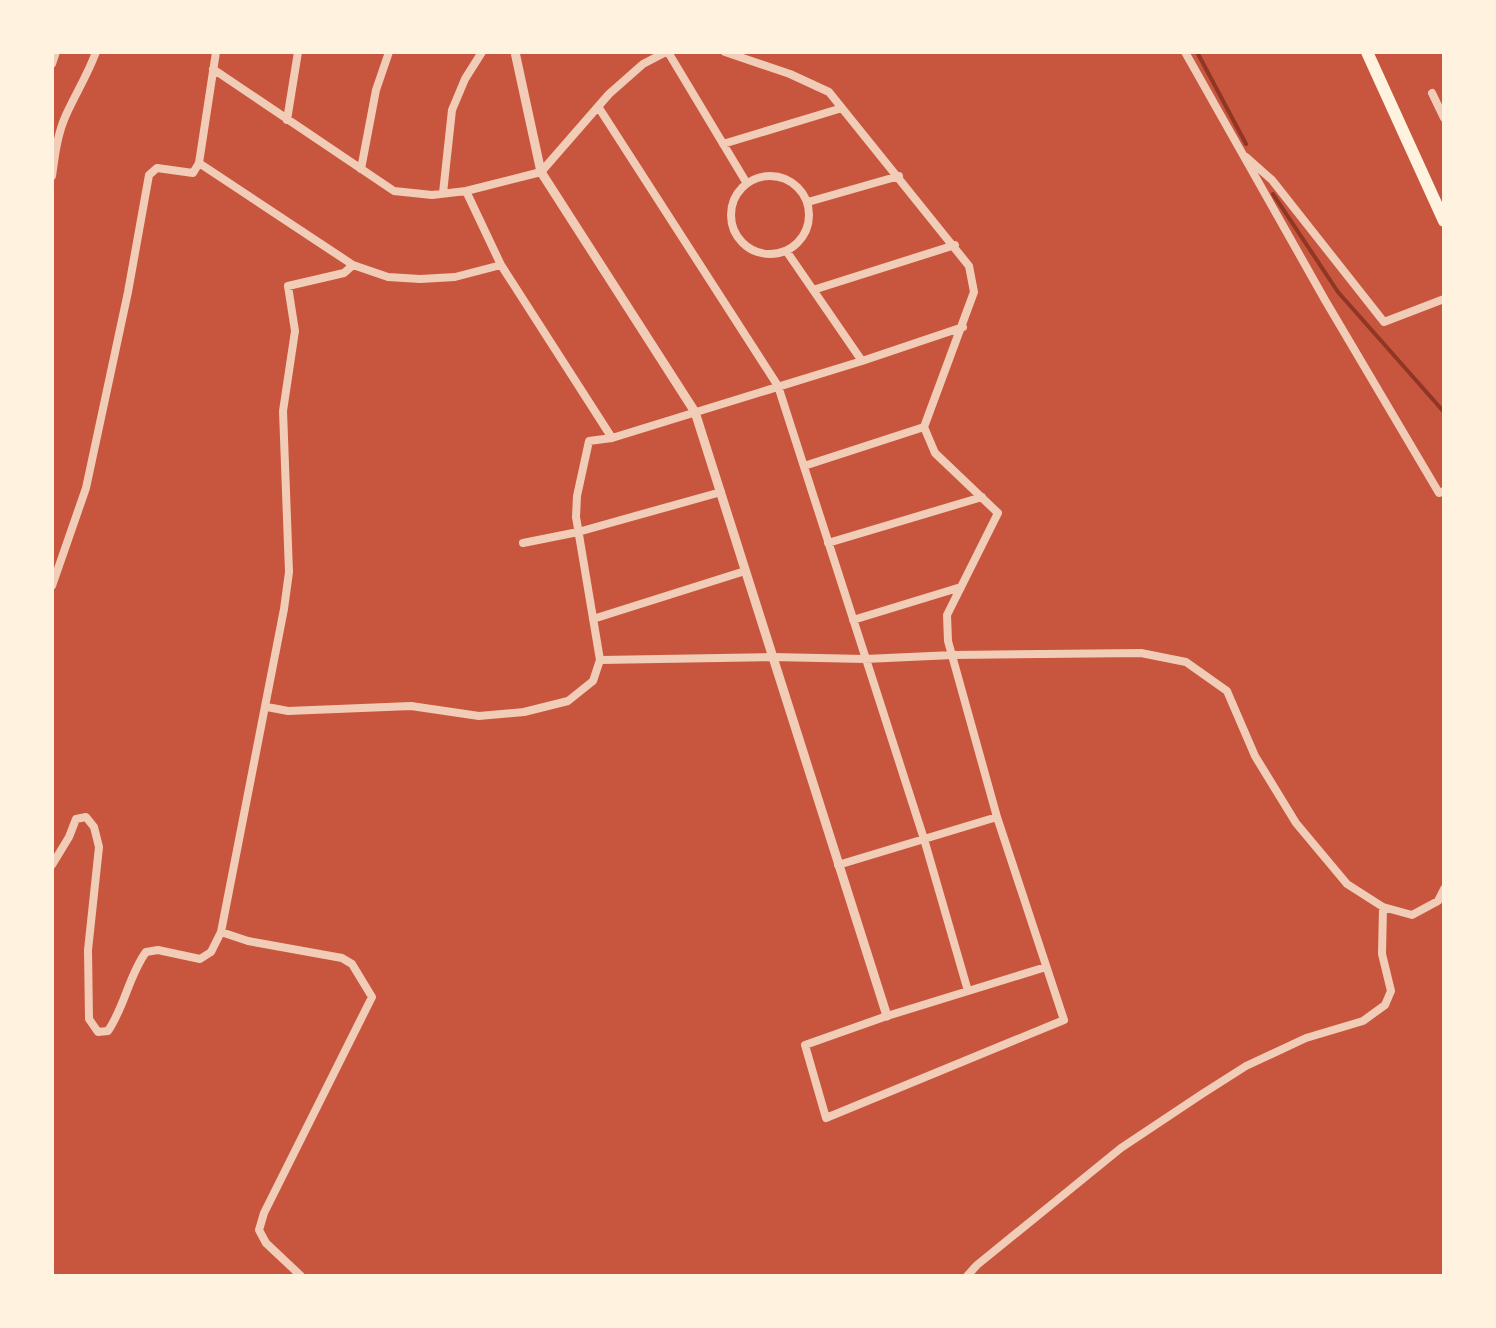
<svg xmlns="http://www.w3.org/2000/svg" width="1496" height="1328" viewBox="0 0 1496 1328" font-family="'IBM Plex Serif',serif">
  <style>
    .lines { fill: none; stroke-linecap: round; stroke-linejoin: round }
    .stream { stroke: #8f3625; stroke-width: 4 }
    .minor { stroke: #f1ccb7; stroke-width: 8 }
    .tertiary { stroke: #f1ccb7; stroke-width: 9 }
    .trunk { stroke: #fff3e0; stroke-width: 12 }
  </style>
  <rect width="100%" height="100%" fill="#c8553d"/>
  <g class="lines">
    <path class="stream" d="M1197,52L1246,144
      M1273,194L1338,292L1444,412"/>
    <path class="minor" d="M216,52L199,163L353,265L388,277L420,279L455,277L501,265
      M668,52L746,182
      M725,52L790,74L829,92L969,266L974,292L924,427L935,453L998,513L947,615L948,641L997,817L1064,1020L826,1118L805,1045L887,1016L1046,967
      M1185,52L1325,300L1439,493L1444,491
      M52,64L56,52
      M213,69L394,191L432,195L466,191L541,172L609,94L643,64L666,52
      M1432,93L1444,118
      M599,108L778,386L924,839L968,991
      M287,120L298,52
      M723,144L842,108
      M1246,157L1272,180L1384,322L1444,299
      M361,169L376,90L389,52
      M731 215a39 39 0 1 1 78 0a39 39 0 1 1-78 0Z
      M52,176C55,155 57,135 66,115C76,93 88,74 96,52
      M466,191L501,265L612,438
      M443,193L452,110L465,79L482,52
      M808,202L899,176
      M787,252L862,361
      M813,290L955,245
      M963,327L862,361L612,438L589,441L577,496L576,517L600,660L772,657L865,659L953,655L1141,653L1186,662L1227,691L1255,756L1296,823L1347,884L1383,907L1412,915L1438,901L1444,889
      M804,466L924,427
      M523,543L578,532L721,492
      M828,543L982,497
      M52,586L86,488L128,292L149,175L157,168L193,173L199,163
      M593,619L745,571
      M853,620L961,587
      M267,707L288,711L411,706L479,716L524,712L568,701L593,681L600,660
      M52,865L69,837L76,819L86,817L94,827L99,847L88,950L89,1019L98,1032L108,1031C125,1006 129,975 146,952L158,950L200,959L211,952L221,932L284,609L289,572L283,411L295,331L288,286L344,273L353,265
      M838,865L997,817
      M221,932L248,941L342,958L352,964L372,997L264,1213L259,1230L266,1243L301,1276
      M967,1276L977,1265L1121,1148L1202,1094L1246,1066L1306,1038L1363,1021L1385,1005L1391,991L1382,954L1383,907"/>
    <path class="tertiary" d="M515,52L541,172L695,412L887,1016"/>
    <path class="trunk" d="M1367,52L1444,221"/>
  </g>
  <rect width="1496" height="1328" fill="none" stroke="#fff3e0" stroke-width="108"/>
</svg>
